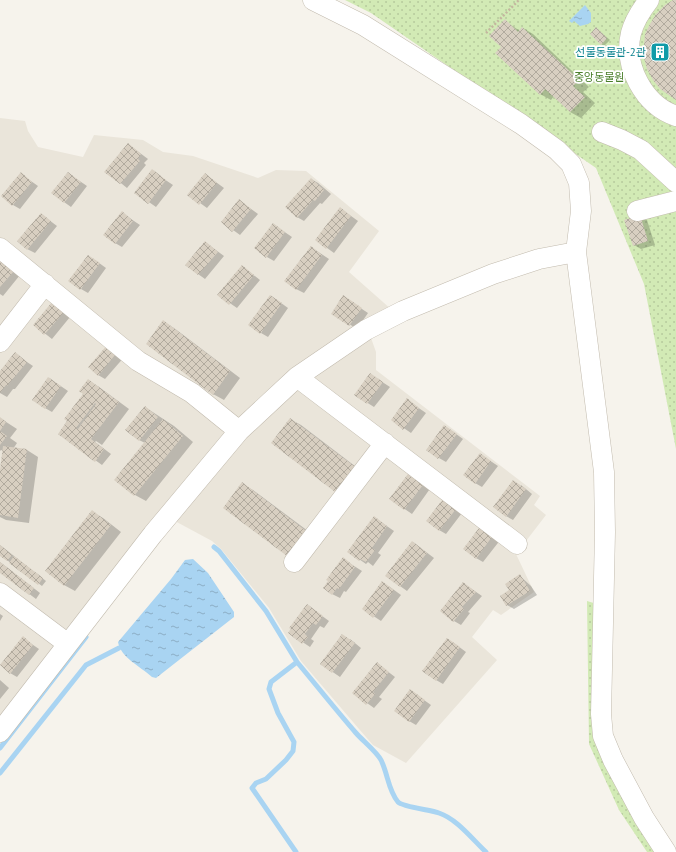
<svg xmlns="http://www.w3.org/2000/svg" width="676" height="852" viewBox="0 0 676 852" font-family="'PT Sans','Noto Sans KR',sans-serif">
  <style>
    .residential { fill: #eae5da }
    .grass { fill: url(#grass-dots) }
    .water { fill: url(#water-ripples) }
    .shadow { fill: #0003 }
    .lines { fill: none; stroke-linecap: round; stroke-linejoin: round }
    .stream { stroke: #a9d4f2; stroke-width: 5 }
    .building { fill: url(#building-cross-hatch); fill-rule: evenodd }
    .minor-casing { stroke: #c2bbae; stroke-width: 21 }
    .path { stroke: #c4b79f; stroke-width: 2.5; stroke-dasharray: 2 2; stroke-linecap: butt }
    .minor { stroke: #fff; stroke-width: 20 }
    .labels { text-anchor: middle; dominant-baseline: central; stroke-width: 3.5; stroke-linejoin: round; paint-order: stroke }
    .culture-label { font-size: 11px; fill: #0d838f; stroke: #fff; text-anchor: end }
    .park-label { font-size: 11px; fill: #4a7f2a; stroke: #fff }
  </style>
  <defs>
    <pattern id="grass-dots" width="8" height="8" patternUnits="userSpaceOnUse"><rect width="8" height="8" fill="#d2eab5"/><path d="M2 2h.1M6 6h.1" fill="none" stroke="#b6ca9c" stroke-width="1.8" stroke-linecap="round"/></pattern>
    <pattern id="water-ripples" width="26" height="14" patternUnits="userSpaceOnUse"><rect width="26" height="14" fill="#a9d4f2"/><path d="M2 4q2-2 4 0t4 0M15 11q2-2 4 0t4 0" fill="none" stroke="#8caec5"/></pattern>
    <pattern id="building-cross-hatch" width="8" height="8" patternUnits="userSpaceOnUse"><rect width="8" height="8" fill="#d8cfc1"/><path d="M0 0l8 8M0 8l8-8" fill="none" stroke="#b1aa9e"/></pattern>
  </defs>
  <rect width="100%" height="100%" fill="#f6f3ec"/>
  <path class="residential" d="M0,118L25,121L28,131L38,147L83,157L94,135L143,140L163,152L193,156L258,178L276,170L306,171L379,231L349,272L392,310L366,324L376,352V370L540,496L534,505L546,515L516,554L534,592L501,615L493,610L472,637L497,660L406,763L373,745L359,729L301,661L269,608L221,549L212,541L160,513L0,718Z"/>
  <path class="grass" d="M345,0H676V449L644,284L596,168L371,13Z
    M587,601L597,604L596,719L655,852H647L619,810L589,744Z"/>
  <path class="water" d="M585,5L591,13V22L588,24L580,26L574,21L572,23L569,21Z
    M193,559L208,573L234,612V617L156,678L152,677C140,666 121,658 118,642L171,579L185,560Z"/>
  <path class="shadow" d="M505,21L520,31L523,28L533,34L589,87L583,92L595,103L581,118L570,112L554,96L551,100L540,94L502,47Z
    M597,29L610,40L604,46L601,44Z
    M128,144L148,159L144,163L146,165L127,188L106,171Z
    M152,171L173,185L156,207L136,193Z
    M68,173L87,186L71,207L64,202Z
    M21,174L38,186L20,209L13,205Z
    M205,174L224,188L207,208L189,195Z
    M311,179L318,183L331,194L322,204L320,203L304,221L297,217Z
    M240,201L258,214L240,235L222,222Z
    M340,208L358,221L334,253L316,240Z
    M122,213L140,225L122,247L115,243Z
    M41,214L57,226L35,253L27,249Z
    M639,216L647,220L655,245L641,249L634,245Z
    M273,224L292,237L274,261L267,257Z
    M205,242L224,256L205,279L198,274Z
    M311,247L329,259L304,293L296,289Z
    M95,260L106,268L88,293L81,289Z
    M0,263L20,275L3,296L0,294Z
    M242,266L260,280L237,308L218,295Z
    M277,300L288,308L268,337L261,333Z
    M350,301L368,313L357,329L332,313Z
    M59,308L70,317L52,339L34,325Z
    M164,322L174,328L240,378L224,400L213,394Z
    M117,348L126,355L105,379L98,375Z
    M15,354L33,366L15,389H13L7,397L0,393V373Z
    M370,374L390,387L374,407L355,395Z
    M49,378L68,391L52,412L45,408Z
    M88,380L99,387L129,409L102,445L96,441L95,442L111,454L102,465L59,434L84,394Z
    M407,400L426,413L411,433L392,420Z
    M145,407L174,426L193,442L146,501L135,495L116,480L145,443L139,440Z
    M0,418L17,429L10,438L17,443L13,449L27,450L38,457L29,523L6,520L0,517V478L4,451L1,450L0,451Z
    M290,419L301,425L368,476L350,500Z
    M452,431L463,439L446,462L439,458Z
    M480,454L498,466L482,487L475,483Z
    M411,471L432,486L412,514L390,499Z
    M242,484L253,490L320,540L302,564Z
    M521,485L532,494L513,520L506,516Z
    M443,500L462,513L446,534L439,530Z
    M92,512L103,518L121,532L75,591L64,585Z
    M381,522L394,531L378,553L381,555L373,566L368,562L366,564L349,552Z
    M489,530L501,539L483,562L476,558Z
    M413,542L434,558L407,591L386,576Z
    M0,545L46,581L42,586L0,555Z
    M343,559L362,571L346,592L344,591L340,598L332,594Z
    M0,562L40,593L36,599L0,572Z
    M520,576L531,586L537,595L514,609L507,605L511,590Z
    M463,583L482,596L468,612L470,613L461,625L454,621Z
    M390,587L401,595L381,621L363,609Z
    M314,610L329,621L324,628L320,626L311,639L314,641L310,647L289,633Z
    M0,614L3,616L0,621Z
    M23,638L39,649L17,677L10,673Z
    M350,639L361,648L340,677L321,664Z
    M454,643L466,652L443,684L436,680Z
    M378,664L395,677L379,697L382,699L374,708L353,693Z
    M0,680L9,688L0,699Z
    M417,695L431,705L416,725L409,721Z"/>
  <g class="lines">
    <path class="stream" d="M214,547L219,551L266,611L297,662L271,682L269,689L278,713L294,742L293,751L286,760L266,779L256,783L252,788L296,852
      M297,662C317,686 336,710 356,733C362,740 377,752 381,760C388,774 388,790 398,802C403,807 431,810 439,813C457,819 472,839 486,852
      M0,748L86,637
      M0,773L86,665L119,648"/>
  </g>
  <path class="building" d="M673,0H676V100L660,89L653,80L647,69L644,58V46L645,34L650,24L656,14L665,5Z
    M505,19L518,32L522,27L579,80L573,86L585,97L570,112L545,89L540,95L495,53L501,47L489,36Z
    M596,27L607,38L601,45L590,34Z
    M128,143L141,154L138,159L140,161L120,184L104,172Z
    M152,169L166,180L148,204L134,193Z
    M21,172L32,182L12,206L1,196Z
    M68,172L81,182L64,203L51,193Z
    M205,173L217,183L199,205L187,195Z
    M311,178L324,190L315,201L313,200L297,218L285,207Z
    M239,199L251,209L232,232L221,222Z
    M340,207L351,216L326,249L315,240Z
    M122,211L133,221L115,244L103,235Z
    M41,213L51,221L27,250L17,241Z
    M640,215L648,241L633,246L624,220Z
    M273,223L285,232L266,258L254,248Z
    M205,241L218,252L198,275L185,265Z
    M311,246L322,255L296,290L284,281Z
    M88,255L100,263L80,290L68,281Z
    M1,260L14,271L0,287V261Z
    M242,265L254,275L229,305L217,295Z
    M270,295L282,303L260,334L248,325Z
    M343,295L362,308L349,326L331,314Z
    M52,302L64,312L44,335L33,325Z
    M163,320L230,371L213,395L146,344Z
    M110,342L119,350L98,376L88,367Z
    M15,352L27,362L7,386L6,385L0,393V371Z
    M370,373L383,382L367,404L354,395Z
    M48,377L61,386L45,409L32,400Z
    M88,379L119,402L91,439L104,449L95,462L58,434L67,421L64,419L83,394L79,391ZM95,403L96,404L78,429L76,428Z
    M407,398L419,408L403,430L391,420Z
    M145,406L158,417L139,441L125,430Z
    M0,417L6,422L0,431L7,436L0,445Z
    M290,418L358,469L339,495L271,443Z
    M163,419L183,436L134,496L114,480Z
    M444,425L457,434L438,459L426,450Z
    M3,446L27,449L18,518L0,515V470Z
    M480,453L491,461L475,484L463,475Z
    M411,470L426,481L404,510L389,499Z
    M513,480L526,489L506,517L493,507Z
    M242,482L310,534L291,559L223,508Z
    M443,499L456,509L439,531L426,521Z
    M92,510L111,525L64,586L45,571Z
    M374,516L387,526L372,548L375,550L366,562L360,559L359,561L347,552Z
    M482,524L494,534L476,559L463,549Z
    M412,541L427,553L400,587L385,576Z
    M0,545L12,555L7,561L0,556Z
    M14,556L43,578L38,585L9,563Z
    M343,557L355,567L339,589L337,588L332,595L323,588L328,581L326,580Z
    M0,562L34,588L29,595L0,573Z
    M520,574L530,591L506,606L500,596L509,590L505,584Z
    M382,581L394,590L373,618L362,609Z
    M463,582L476,592L462,607L464,609L453,622L440,611Z
    M307,604L323,616L316,625L313,623L305,634L308,637L302,644L288,633L291,629L289,628Z
    M342,634L355,643L332,673L320,664Z
    M23,636L33,645L10,674L0,665Z
    M447,638L460,647L436,681L422,671Z
    M377,662L389,672L373,692L375,694L366,705L352,693Z
    M410,689L425,700L409,722L394,711Z"/>
  <g class="lines">
    <g class="minor-casing">
      <path id="minor" d="M313,0L363,25L521,124L557,150L571,164L579,183L581,211L576,252L604,472L605,532L601,714L603,736L613,760L644,818L666,852
        M649,0C642,9 634,22 631,33C623,66 644,105 676,116
        M602,132L622,140L641,150L676,182
        M637,211L676,201
        M0,248L138,361L192,393L239,431
        M0,342L45,284
        M297,377L517,544
        M294,562L385,443
        M0,593L68,644
        M0,732L153,534L239,431L297,377L366,330L403,311L493,274L539,259L576,252"/>
    </g>
    <path class="path" d="M486,33L519,0"/>
    <use href="#minor" class="minor"/>
  </g>
  <defs>
    <g id="building-square" transform="scale(1)"><rect x="-9" y="-9" width="18" height="18" rx="4" fill="#0f9aa8" stroke="#fff"/><path d="M-4-6H4V6H1V3H-1V6H-4ZM-2.5-4.3h1.7v1.8h-1.7ZM.8-4.3h1.7v1.8H.8ZM-2.5-1h1.7V.8h-1.7ZM.8-1h1.7V.8H.8Z" fill="#fff"/></g>
  </defs>
  <g fill-rule="evenodd">
    <use href="#building-square" x="660" y="52"/>
  </g>
  <g class="labels">
    <g class="culture-label">
      <text x="646" y="52">선물동물관-2관</text>
    </g>
    <g class="park-label">
      <text x="599" y="77">중앙동물원</text>
    </g>
  </g>
</svg>
